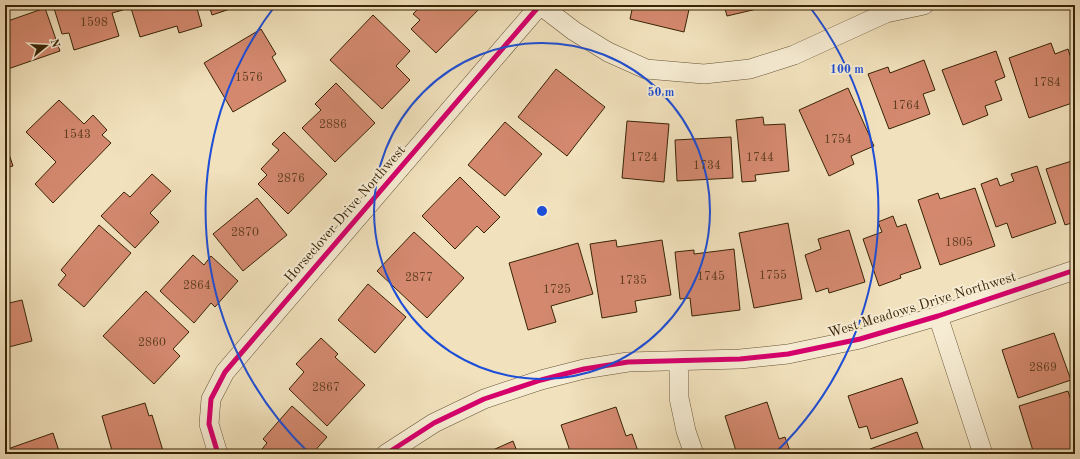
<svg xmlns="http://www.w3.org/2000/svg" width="1080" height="459" viewBox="0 0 1080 459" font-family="'Old Standard TT',serif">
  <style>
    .building { fill: #d4896f; stroke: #382406 }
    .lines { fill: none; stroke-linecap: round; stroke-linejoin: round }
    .street-casing { stroke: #665334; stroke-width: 20 }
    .street { stroke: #f6ecd3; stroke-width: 19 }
    .cycleway-casing { stroke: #f6ecd3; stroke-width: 8 }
    .cycleway { stroke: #d6006c; stroke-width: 5 }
    .ring { fill: none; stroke: #1d4ed8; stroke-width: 2 }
    .labels { text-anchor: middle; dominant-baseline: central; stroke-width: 4; stroke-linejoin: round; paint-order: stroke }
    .number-label { font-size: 12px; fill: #5f3d20 }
    .street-label { font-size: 14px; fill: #382406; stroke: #f6ecd3 }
    .centre { fill: #1d4ed8; stroke: #f6ecd3; stroke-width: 2 }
    .ring-label { font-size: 12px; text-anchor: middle; font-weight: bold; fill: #1d4ed8; stroke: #f6ecd3; stroke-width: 4; stroke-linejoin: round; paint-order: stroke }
  </style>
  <rect width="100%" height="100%" fill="#f1e1bc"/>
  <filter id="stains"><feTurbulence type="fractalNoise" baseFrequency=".005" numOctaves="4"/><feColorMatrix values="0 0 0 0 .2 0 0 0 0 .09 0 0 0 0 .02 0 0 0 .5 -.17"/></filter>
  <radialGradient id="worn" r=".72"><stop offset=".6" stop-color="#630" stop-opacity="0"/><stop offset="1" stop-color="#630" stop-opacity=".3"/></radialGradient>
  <path class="building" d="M53,5H121L123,10L112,13L119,36L74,50L69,33L62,34Z
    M130,5H196L202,26L179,33L177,26L140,37Z
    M209,5H236V7L212,15Z
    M422,5H483L436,53L411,29L420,20L413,14Z
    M633,5H690L684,32L630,19Z
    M724,5H774L727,16Z
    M45,8L60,51L5,70V22Z
    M373,15L410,51L396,66L410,80L382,109L330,60Z
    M261,29L276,54L272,57L286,81L233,112L204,63Z
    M1051,43L1055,54L1068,49L1075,71V102L1029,118L1009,58Z
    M996,51L1005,77L995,81L1002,100L985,106L988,115L963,125L942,70Z
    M924,60L935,90L923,94L930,114L889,129L868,74L888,67L890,73Z
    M556,69L605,107L567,156L518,117Z
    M336,83L375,123L335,162L302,128L321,110L315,104Z
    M848,88L874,146L851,156L854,164L829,176L799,110Z
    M59,100L84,124L93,115L107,130L102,135L111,143L53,203L35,184L56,162L26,132Z
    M763,117L764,125L785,124L789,171L755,175L756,181L742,182L736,120Z
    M627,121L669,124L664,182L622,178Z
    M505,122L542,154L505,196L468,165Z
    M284,132L327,174L288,214L258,184L267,175L261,169L279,150L272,144Z
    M731,137L733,178L677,181L675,140Z
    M5,142L13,166L5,168Z
    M1075,160V222L1065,225L1046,169Z
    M1037,166L1056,223L1012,238L1007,223L996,227L981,184L997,178L1000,186L1014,181L1011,174Z
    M152,174L171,191L150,213L159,222L135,248L101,216L124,192L130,197Z
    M460,177L500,217L484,233L477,226L455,249L422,216Z
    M975,188L995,246L940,265L918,200L938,193L940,199Z
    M257,198L287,235L243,271L213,234Z
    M893,216L897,227L906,224L921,268L900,275L901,278L879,286L863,239L882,232L878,222Z
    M788,223L802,299L754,308L739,233Z
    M99,225L131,253L84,307L58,285L66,275L61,270Z
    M849,230L865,282L829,293L828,288L816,292L805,255L821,249L818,239Z
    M414,232L464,278L427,318L377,271Z
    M616,240L617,247L662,240L671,295L635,301L637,312L602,318L590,244Z
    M578,243L593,294L551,306L556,322L528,330L509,263Z
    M734,249L740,310L692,316L690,298L680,299L675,252L694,250V254Z
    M193,255L204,265L211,256L238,281L215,307L211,303L194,323L160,291Z
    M368,284L406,317L375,353L338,320Z
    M146,291L189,332L173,349L180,356L154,384L103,336Z
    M22,300L32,341L5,348V304Z
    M1054,333L1071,380L1018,398L1002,350Z
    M321,338L338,354L335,357L365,385L327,426L289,389L304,372L296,364Z
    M902,378L918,423L871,439L867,426L859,428L848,396Z
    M1068,391L1075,413V449L1058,454H1034L1019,406Z
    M767,402L779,439L785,437L791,454H737L725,416Z
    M145,403L149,416L152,415L164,454H113L102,416Z
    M292,406L327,437L312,454H258L267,443L263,439Z
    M616,407L626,436L632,434L639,454H571L561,425Z
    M917,432L925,454H872L870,449Z
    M53,433L60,454H5V450Z
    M513,441L518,454H484Z"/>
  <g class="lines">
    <g class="street-casing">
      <path id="street" d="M540,5L574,31L608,52L646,69L704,74L750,69L794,55L886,13L924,5
        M938,316L983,454
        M679,361V398L686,431L694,454
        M218,454L209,424L211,399L225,372L540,5
        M386,454L434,423L484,399L541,380L584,369L628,362L740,359L788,354L860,339L938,316L1075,270"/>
    </g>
    <use href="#street" class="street"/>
    <g class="cycleway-casing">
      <path id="cycleway" d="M218,454L209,424L211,399L225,372L540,5
        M386,454L434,423L484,399L541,380L584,369L628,362L740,359L788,354L860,339L938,316L1075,270"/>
    </g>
    <use href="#cycleway" class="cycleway"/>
  </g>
  <g class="ring">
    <circle cx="542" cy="211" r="168"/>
    <path d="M309 453A336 336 0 0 1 275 6M809 6A336 336 0 0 1 775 453"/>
  </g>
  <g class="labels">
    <g class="number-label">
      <text x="94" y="23">1598</text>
      <text x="249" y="78">1576</text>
      <text x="1047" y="83">1784</text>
      <text x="906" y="106">1764</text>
      <text x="333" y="125">2886</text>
      <text x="77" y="135">1543</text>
      <text x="838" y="140">1754</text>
      <text x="644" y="158">1724</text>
      <text x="760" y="158">1744</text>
      <text x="707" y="166">1734</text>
      <text x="291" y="179">2876</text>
      <text x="245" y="233">2870</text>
      <text x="959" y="243">1805</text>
      <text x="773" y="276">1755</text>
      <text x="711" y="277">1745</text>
      <text x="419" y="278">2877</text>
      <text x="633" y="281">1735</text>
      <text x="197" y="286">2864</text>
      <text x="557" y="290">1725</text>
      <text x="152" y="343">2860</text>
      <text x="1043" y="368">2869</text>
      <text x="326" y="388">2867</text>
    </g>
    <g class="street-label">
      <text transform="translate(345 214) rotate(-49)">Horseclover Drive Northwest</text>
      <text transform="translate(922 305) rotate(-17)">West Meadows Drive Northwest</text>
    </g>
  </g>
  <circle cx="542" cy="211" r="6" class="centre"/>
  <g class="ring-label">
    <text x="847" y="73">100 m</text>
    <text x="661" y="96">50 m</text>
  </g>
  <rect width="1080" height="459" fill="none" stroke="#f1e1bc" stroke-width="20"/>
  <rect x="6" y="6" width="1068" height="447" fill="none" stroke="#382406" stroke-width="2"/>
  <rect x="10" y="10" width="1060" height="439" fill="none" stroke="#382406"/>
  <g transform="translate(46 46) rotate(72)" stroke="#f6ecd3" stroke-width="3" paint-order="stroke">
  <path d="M0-3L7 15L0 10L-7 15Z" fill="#382406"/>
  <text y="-6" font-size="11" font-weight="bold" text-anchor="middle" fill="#382406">N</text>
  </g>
  <rect width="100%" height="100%" filter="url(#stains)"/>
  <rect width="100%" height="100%" fill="url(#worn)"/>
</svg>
